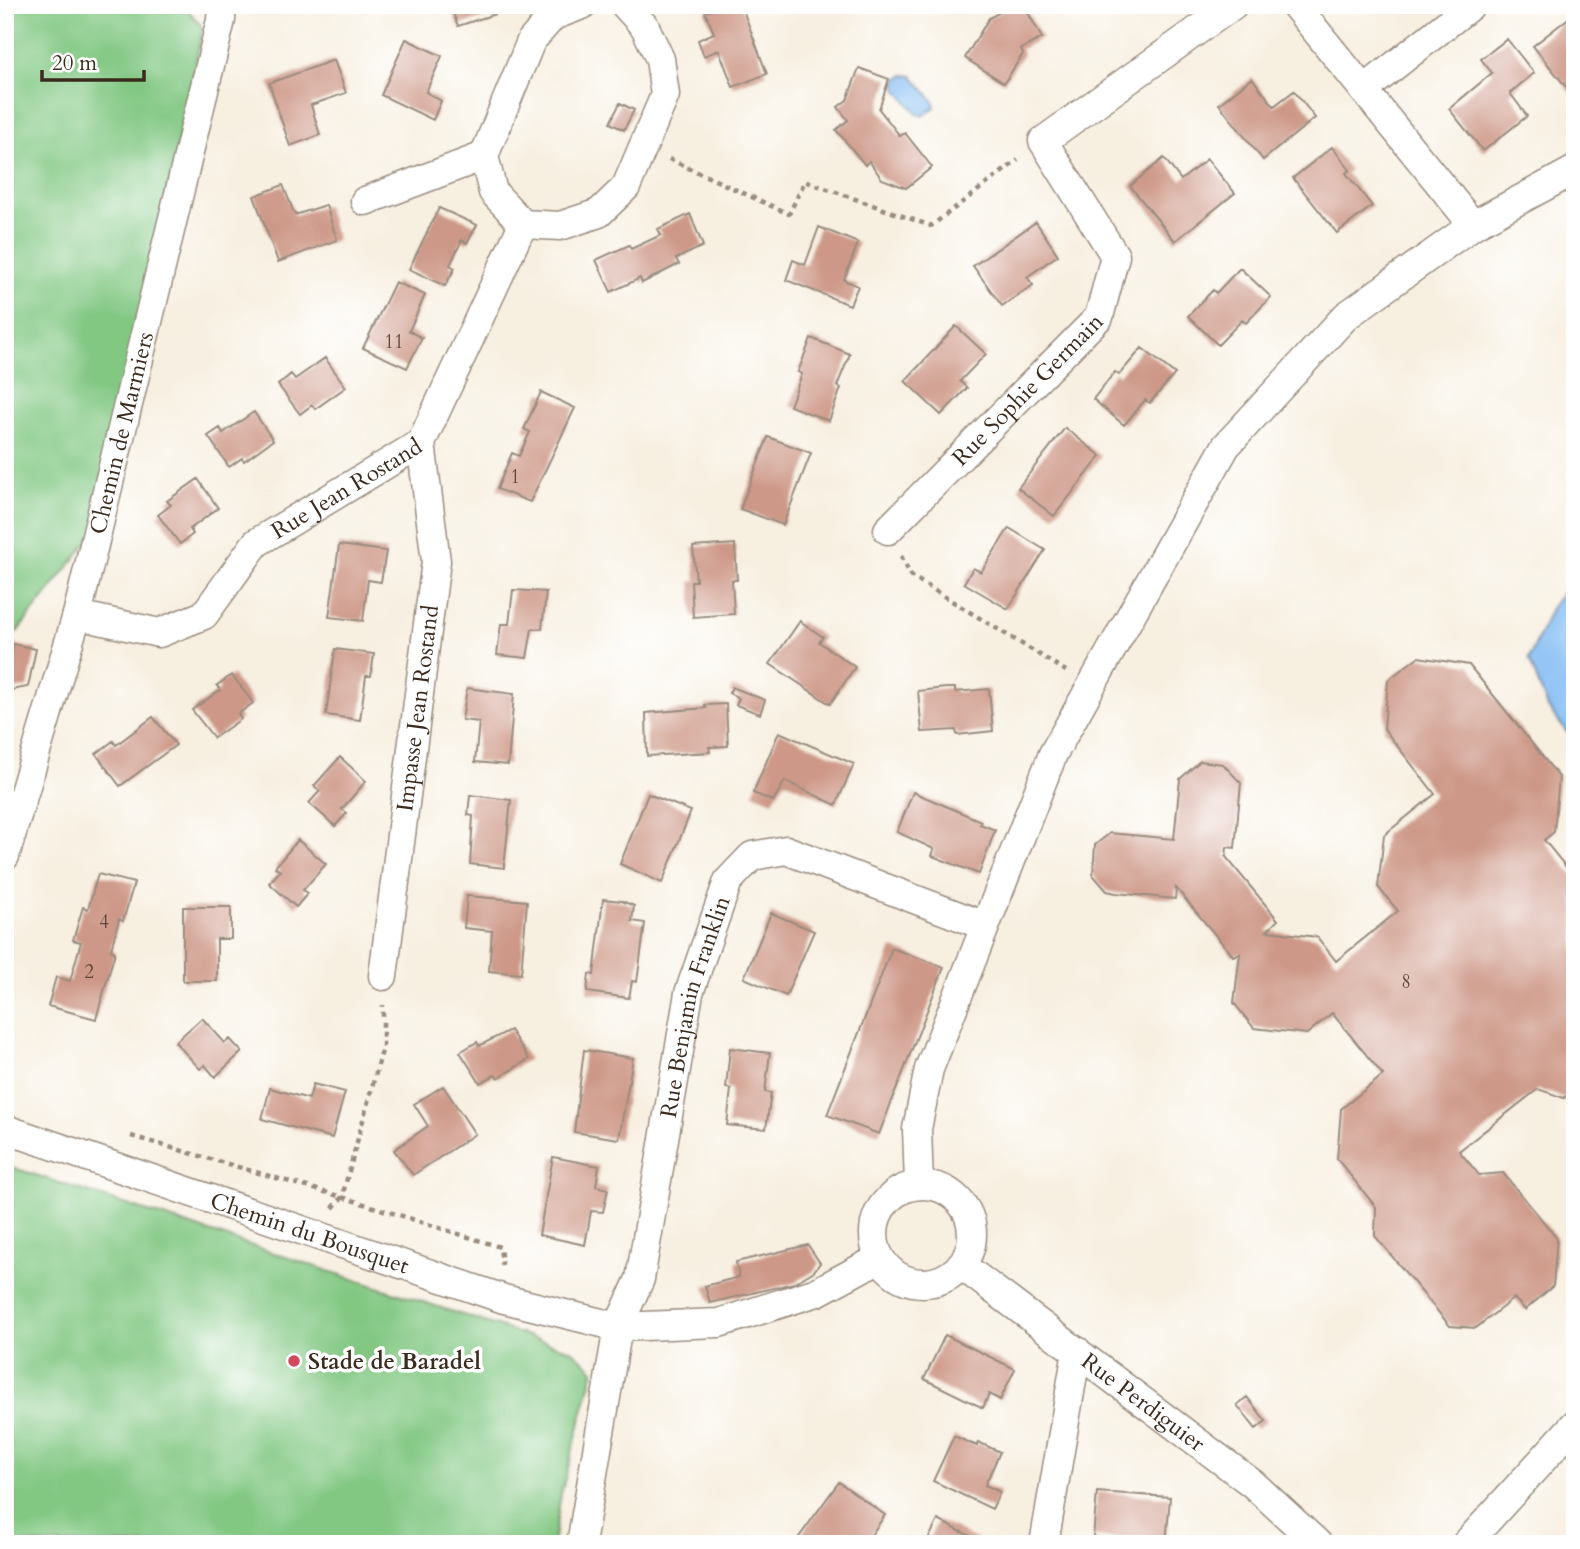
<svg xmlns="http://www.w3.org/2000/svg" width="1580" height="1549" viewBox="0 0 1580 1549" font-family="Cardo,serif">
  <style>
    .grass { fill: #82c883; stroke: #5e7950; stroke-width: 2 }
    .water { fill: #82bbf3; stroke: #5e7288; stroke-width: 2 }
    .building { fill: #cd9887 }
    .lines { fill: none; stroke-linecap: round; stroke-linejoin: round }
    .minor-casing { stroke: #998c7f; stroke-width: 31 }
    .path { stroke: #998c7f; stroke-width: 4.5; stroke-dasharray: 5 5; stroke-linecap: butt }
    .minor { stroke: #fff; stroke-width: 28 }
    .poi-dot { fill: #d1495b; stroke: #fff; stroke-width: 2.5 }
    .labels { text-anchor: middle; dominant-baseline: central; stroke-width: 7; stroke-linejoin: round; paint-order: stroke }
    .number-label { font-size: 19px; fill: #604638 }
    .street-label { font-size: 23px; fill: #3b2a1e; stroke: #fff }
    .poi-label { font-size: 23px; font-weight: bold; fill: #3b2a1e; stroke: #fff; text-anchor: start }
  </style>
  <rect width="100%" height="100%" fill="#fff"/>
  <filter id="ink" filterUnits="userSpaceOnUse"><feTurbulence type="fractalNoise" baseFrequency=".0143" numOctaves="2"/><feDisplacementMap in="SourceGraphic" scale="14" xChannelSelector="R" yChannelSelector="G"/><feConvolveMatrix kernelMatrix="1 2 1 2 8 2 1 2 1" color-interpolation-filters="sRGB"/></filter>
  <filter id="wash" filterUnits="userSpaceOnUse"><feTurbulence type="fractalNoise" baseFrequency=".00686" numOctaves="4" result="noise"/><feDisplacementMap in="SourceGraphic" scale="28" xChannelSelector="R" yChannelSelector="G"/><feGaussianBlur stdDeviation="1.57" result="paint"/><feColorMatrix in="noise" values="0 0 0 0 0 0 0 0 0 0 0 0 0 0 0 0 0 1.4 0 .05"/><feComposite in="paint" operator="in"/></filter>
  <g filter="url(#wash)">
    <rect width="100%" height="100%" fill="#f7efe0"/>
    <path class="grass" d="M5,5H184L203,28L93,535L17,632L5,635Z
      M5,1165L573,1351L594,1370L561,1494L553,1544H5Z"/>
    <path class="water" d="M904,75L913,76L933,100L935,107L923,116L917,114L897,89V80Z
      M1575,577V742L1548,708L1529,659L1551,608Z"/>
    <g id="blocks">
      <path class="building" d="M450,5H492L495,14L458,26Z
        M724,5H741L767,74L733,87L719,50L704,56L698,40L714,33L705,12Z
        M1013,5H1024L1042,38L1021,49L1023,54L1004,83L965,58L989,18Z
        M1575,13V98L1533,46Z
        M406,39L442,56L426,92L441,101L433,120L381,95Z
        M1507,39L1534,73L1510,93L1527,116L1483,151L1449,109L1492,73L1481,59Z
        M334,60L346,93L311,105L320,135L290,146L269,83Z
        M859,68L889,79L879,109L900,136L905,133L932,167L906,188L882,179L869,161L865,165L836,130L848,120L838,107L847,100Z
        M1252,78L1274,106L1294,91L1315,118L1263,160L1219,104Z
        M620,103L634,110L624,130L610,123Z
        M1332,147L1350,170L1346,173L1372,206L1337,233L1293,178Z
        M1164,158L1181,180L1207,159L1235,193L1175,241L1130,186Z
        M283,185L295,215L326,205L337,240L278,262L254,196Z
        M439,208L477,225L467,243L462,240L450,265L455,268L445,286L409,269Z
        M690,214L703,246L676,259L679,264L642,283L640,278L611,292L596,260L629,245L631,249L661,235L658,229Z
        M1036,222L1058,255L1027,277L1033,285L1002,306L973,266Z
        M819,227L858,243L844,280L858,286L850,305L786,280L793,260L805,265Z
        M1240,268L1271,297L1246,323L1242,320L1218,345L1188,316L1213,290L1216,293Z
        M395,282L425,295L409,331L422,338L407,368L363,348Z
        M956,326L986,354L960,381L967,388L941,415L905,381Z
        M811,338L850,354L837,386L841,388L829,421L790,406L802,374L798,372Z
        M1142,348L1175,374L1150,403L1145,400L1124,425L1093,399L1115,372L1119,375Z
        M325,358L346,387L315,409L312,405L300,414L278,385L291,374L295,379Z
        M541,392L575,408L530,502L497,489L512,453L519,456L530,432L524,429Z
        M254,412L273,440L244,461L242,458L229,467L208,436L220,428L223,433Z
        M1065,428L1101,456L1054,516L1018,488Z
        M768,437L811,453L783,525L740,509Z
        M198,479L218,508L190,529L193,534L180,544L158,515L171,505L167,501Z
        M1009,528L1045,550L1008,609L964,583L973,568L981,572Z
        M735,544L737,580H732L734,614L693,617L691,581H696L693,547Z
        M339,545L386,551L381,582L368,580L363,621L329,617Z
        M513,590L546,592L542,629H532L527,658L497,655L501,624H509Z
        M800,621L823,637L819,642L855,667L830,704L770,664Z
        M13,644L36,649L28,687L5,691V656L11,655Z
        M335,649L374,654L371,676H366L360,720L326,715Z
        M1418,657L1469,665L1559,777L1554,832L1544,840L1575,878V1017L1567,1023L1575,1033V1088L1564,1098L1538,1089L1459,1151L1479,1175L1503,1173L1557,1238L1553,1286L1525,1310L1514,1298L1476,1328L1450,1326L1375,1236L1376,1207L1337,1159L1341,1109L1383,1075L1332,1013L1307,1034L1254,1028L1234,1003L1240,953L1233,956L1176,888L1175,899L1116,893L1107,891L1093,875L1095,845L1110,833L1174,839L1180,779L1200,761L1223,764L1241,783L1235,848L1227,847L1226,857L1278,920L1267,931L1317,937L1336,961L1398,911L1378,887L1384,835L1435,794L1384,729L1388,680Z
        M232,675L253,703L238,714L241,719L214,738L192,710L220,690L217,685Z
        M732,687L765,700L760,714L736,705L739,698L729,693Z
        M467,688L514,694L508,765L475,762L479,722L462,720Z
        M946,688H955V692L989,689L993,731L957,735L956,730L922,732L918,691Z
        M726,704L728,746L709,747L710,752L647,756L646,713L706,708L705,705Z
        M153,717L176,745L120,786L96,754L113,741L116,745Z
        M779,732L854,764L836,805L785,781L773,801L753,793Z
        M340,757L366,781L342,809L347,813L335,826L309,803L320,791L314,786Z
        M913,792L981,821L980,824L995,830L979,874L932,856L934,849L897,832Z
        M648,794L691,811L662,883L620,864Z
        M470,795L511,800L504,868L470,864L473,816L468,815Z
        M298,840L326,864L303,890L308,893L296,907L269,883L280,871L275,867Z
        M98,874L134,883L123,921L119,919L111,950L115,952L96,1019L48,1006L56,977L70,981L81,942L73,940L83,907L88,909Z
        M467,896L527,901L521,974L489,971L492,931L464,928Z
        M603,899L622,901L634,906L632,921L645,923L637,982L632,981L629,998L587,992L589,974L594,975Z
        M183,907H231V939H217V981H183Z
        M771,913L814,931L786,996L744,978Z
        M892,948L944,967L879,1134L827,1115Z
        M202,1018L225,1043L230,1039L242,1052L215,1077L205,1065L200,1069L175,1042Z
        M510,1030L529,1059L498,1078L495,1075L480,1083L460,1052L477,1042L479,1046Z
        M730,1048L770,1053L765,1092L771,1093L766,1129L727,1125L731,1089L726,1088Z
        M584,1050L633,1058L619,1139L574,1132Z
        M313,1084L345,1092L332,1138L262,1119L270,1088L309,1099Z
        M443,1086L475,1134L413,1175L394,1150L428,1126L414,1104Z
        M553,1157L599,1166L596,1186L608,1189L603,1212L591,1211L585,1245L539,1235Z
        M808,1245L820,1263L814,1271L801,1279L794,1283L710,1303L705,1286L739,1277L736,1262Z
        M945,1335L1015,1369L1000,1400L989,1394L983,1408L924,1379Z
        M1247,1397L1266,1421L1256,1429L1237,1405Z
        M954,1436L977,1446L978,1442L1000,1452L985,1485L1000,1492L992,1509L933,1481Z
        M839,1482L885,1515L865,1544H794Z
        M1097,1492L1170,1497L1166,1544L1093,1537Z
        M938,1520L986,1544H926Z"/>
    </g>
  </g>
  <g filter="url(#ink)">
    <use href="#blocks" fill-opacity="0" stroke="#998c7f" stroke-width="2"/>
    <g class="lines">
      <g class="minor-casing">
        <g id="minor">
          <path d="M582,5L553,16L531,41L484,156L493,192L523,224L560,226L599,213L626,187L665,95L660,59L645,27L625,5"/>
          <path d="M1295,5L1473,225"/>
          <path d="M1364,90L1471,5"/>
          <path d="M365,201L484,156"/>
          <path id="s1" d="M888,530L1099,317L1115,256L1043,141L1233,5"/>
          <path id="s2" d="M77,615L159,633L204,615L256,543L421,443L523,224"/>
          <path id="s3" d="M5,856L77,615L221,20L222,5"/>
          <path id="s4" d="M383,976L436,561L421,443"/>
          <path id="s5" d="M5,1129L504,1299L618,1327L719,1323L817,1292L880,1258"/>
          <path d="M919,1185L917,1129L929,1069L1053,754L1226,446L1346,316L1473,225L1575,170"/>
          <circle cx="923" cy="1234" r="49"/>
          <path id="s6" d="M961,1265L1253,1484L1318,1544"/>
          <path id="s7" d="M581,1544L618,1327L640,1279L689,993L728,881L752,856L786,850L985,926"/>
          <path d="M1044,1544L1077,1351"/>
          <path d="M1466,1544L1575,1424"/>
        </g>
      </g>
      <path class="path" d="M176,5L190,10
        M669,159L789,214L805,181L931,226L1018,160
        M901,556L911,576L1066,671
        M131,1136L342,1197L500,1247L502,1265
        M333,1208L342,1197L383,1047V1005"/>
      <use href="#minor" class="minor"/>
    </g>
  </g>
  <circle class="poi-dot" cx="294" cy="1361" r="7"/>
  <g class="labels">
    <g class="number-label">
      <text x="394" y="342">11</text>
      <text x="515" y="477">1</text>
      <text x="104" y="922">4</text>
      <text x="89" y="972">2</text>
      <text x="1406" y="982">8</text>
    </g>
    <g class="street-label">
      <text stroke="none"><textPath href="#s1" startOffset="198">Rue Sophie Germain</textPath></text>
      <text stroke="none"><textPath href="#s3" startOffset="439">Chemin de Marmiers</textPath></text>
      <text stroke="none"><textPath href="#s2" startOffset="327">Rue Jean Rostand</textPath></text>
      <text stroke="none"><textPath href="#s4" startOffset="270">Impasse Jean Rostand</textPath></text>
      <text stroke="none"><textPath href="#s7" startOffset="551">Rue Benjamin Franklin</textPath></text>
      <text stroke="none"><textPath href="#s5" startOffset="322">Chemin du Bousquet</textPath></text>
      <text stroke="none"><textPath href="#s6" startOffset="228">Rue Perdiguier</textPath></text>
    </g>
    <g class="poi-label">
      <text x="308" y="1361">Stade de Baradel</text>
    </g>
  </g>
  <rect width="1580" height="1549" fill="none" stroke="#fff" stroke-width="28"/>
  <path d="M42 70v10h102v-10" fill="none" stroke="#3b2a1e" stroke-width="3.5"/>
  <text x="52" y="70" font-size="21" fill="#3b2a1e" stroke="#ffffff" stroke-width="5" paint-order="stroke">20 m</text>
</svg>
